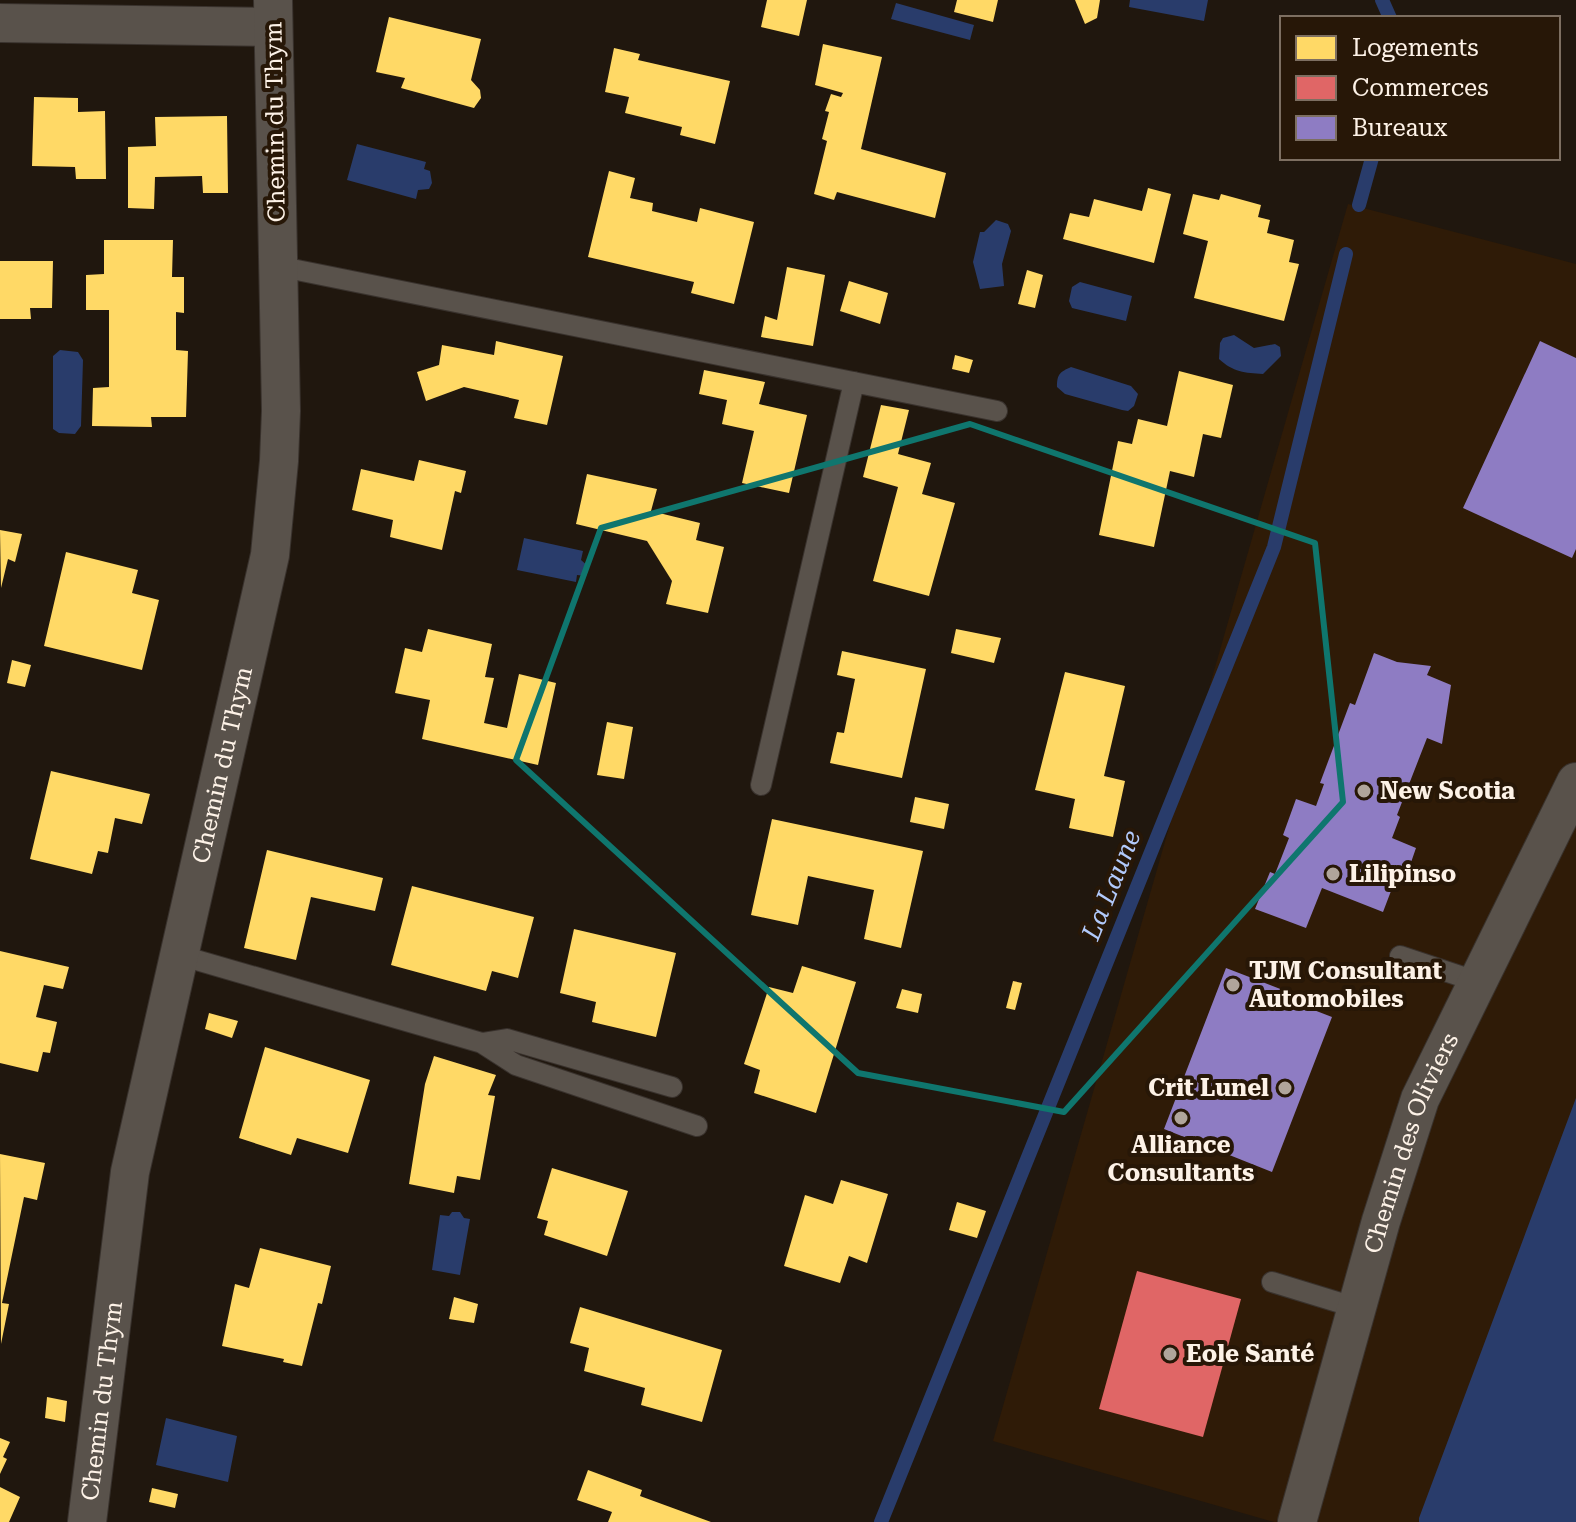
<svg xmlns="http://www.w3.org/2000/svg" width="1576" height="1522" viewBox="0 0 1576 1522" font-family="'Roboto Serif',serif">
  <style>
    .built { fill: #2f1b07 }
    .water { fill: #293c6b }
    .homes { fill: #ffd966 }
    .shops { fill: #e06666 }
    .offices { fill: #8e7cc3 }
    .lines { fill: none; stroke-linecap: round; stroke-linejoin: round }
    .stream { stroke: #293c6b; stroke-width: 14 }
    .service-casing { stroke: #39322d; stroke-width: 22 }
    .minor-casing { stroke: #39322d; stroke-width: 40 }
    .service { stroke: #59524b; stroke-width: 20 }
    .minor { stroke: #59524b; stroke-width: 38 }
    .marked { fill: none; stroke: #0f766e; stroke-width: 6; stroke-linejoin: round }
    .poi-dot { fill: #b0a59b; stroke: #271707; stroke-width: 3 }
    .labels { text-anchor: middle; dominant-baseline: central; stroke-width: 8; stroke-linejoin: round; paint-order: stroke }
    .street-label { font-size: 24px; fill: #fdf2e7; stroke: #271707 }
    .poi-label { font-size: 24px; font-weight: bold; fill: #fdf2e7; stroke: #271707; text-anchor: start }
    .water-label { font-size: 26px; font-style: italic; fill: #b2cafb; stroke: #271707 }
  </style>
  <rect width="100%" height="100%" fill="#20170e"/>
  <path class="built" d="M1348,204L1576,264V1522H1274L993,1441Z"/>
  <path class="water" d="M1130,0H1208L1204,21L1129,7Z
    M896,3L974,25L970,40L891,19Z
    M357,144L426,162L424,169L430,171L432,183L429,189L418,190L416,199L347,180Z
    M996,220L1008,224L1011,231L1002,264L1004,286L980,289L973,262L980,232H984Z
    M1080,282L1132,296L1126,321L1072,308L1069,301L1072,287Z
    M1234,335L1254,348L1275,344L1280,347L1281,356L1263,374C1245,373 1233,372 1219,359L1220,343L1223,338Z
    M60,350L78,352L83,360L81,426L75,434L59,433L53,429V356Z
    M1071,367L1131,386L1138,394L1134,406L1128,411L1122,410L1065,394L1057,387C1057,374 1060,372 1071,367Z
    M524,538L583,551L581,560L589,567L586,576L577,575L576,582L517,570Z
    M1576,1098V1522H1419V1518Z
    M452,1212H460L464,1218L470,1219L460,1275L432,1270L440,1215L449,1216Z
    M166,1418L237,1436L228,1482L156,1465Z"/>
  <path class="homes" d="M767,0H807L799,36L761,27Z
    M957,0H998L993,22L954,12Z
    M1075,0H1100L1097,18L1085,24Z
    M389,17L481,39L471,80L480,90L481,98L476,105L474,108L401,88L405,78L376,72Z
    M823,44L882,57L861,149L946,173L935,218L837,192L834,200L814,194L827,141L822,139L829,112L825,111L831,94L841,97L843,93L815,85Z
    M614,48L640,54L638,60L730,81L715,144L680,135L682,127L625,113L629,97L605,92Z
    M34,97L78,98V112L105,111L106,179H76L75,167L32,166Z
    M227,116L228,193H203L202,176L155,177L154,209L128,208V147L156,146L155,117Z
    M609,171L635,178L630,198L653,203L652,211L697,222L700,208L754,222L734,304L691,293L694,282L588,257Z
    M1148,188L1171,194L1154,263L1063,239L1070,213L1089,217L1094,199L1142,211Z
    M1193,194L1219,200L1221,194L1261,205L1258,217L1270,220L1267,233L1294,240L1289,262L1299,264L1284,321L1194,298L1208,241L1183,234Z
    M104,240H173L172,277H184V313L176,312V350L188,351L186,417H151L152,427L92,426L93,388L109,387V310H86V275L104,274Z
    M0,261H53L52,308H30L31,319H0Z
    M787,267L825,275L813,346L761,337L765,316L777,320Z
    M1027,270L1043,275L1035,308L1018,304Z
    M849,281L888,293L880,324L840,311Z
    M496,341L563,356L547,425L514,418L519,400L464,387L426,401L417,372L439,365L442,345L494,355Z
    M955,355L973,360L969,373L952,369Z
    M704,370L765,382L759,404L807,415L789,493L742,483L754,431L722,424L727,400L699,394Z
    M1179,371L1233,385L1221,438L1203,434L1194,477L1170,471L1154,547L1099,535L1118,441L1132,444L1138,419L1167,426Z
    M881,405L909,410L898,454L931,463L922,494L955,503L929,596L873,581L898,487L863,477Z
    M419,460L466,471L461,493L455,491L442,550L390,537L393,520L352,510L361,469L414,481Z
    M587,474L657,489L651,511L700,523L696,540L724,547L708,613L666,604L672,581L647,541L576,524Z
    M0,530L22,534L15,562L8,559L1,588Z
    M66,552L138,570L132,593L159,600L142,670L44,646Z
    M428,629L492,644L485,677L494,678L484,723L507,728L519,674L556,683L538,765L422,739L430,700L395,693L405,648L422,652Z
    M956,629L1001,638L994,663L951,653Z
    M842,651L926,669L902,778L830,763L837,732L844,733L855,679L837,675Z
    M12,660L31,665L25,687L7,683Z
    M1065,672L1125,686L1104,776L1125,781L1113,837L1069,828L1075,799L1035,790Z
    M607,722L633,727L624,779L597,775Z
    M51,771L150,794L142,824L115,818L108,853L98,851L92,874L30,859Z
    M915,797L949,804L944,829L910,822Z
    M772,819L923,851L901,948L864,939L874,890L808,876L798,925L751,915Z
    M267,850L383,878L375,911L311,897L296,960L244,948Z
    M412,886L534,917L518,978L492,971L486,991L391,965Z
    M574,929L676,953L656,1037L592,1022L596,1002L560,993Z
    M0,951L69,967L63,989L44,985L36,1017L57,1022L50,1053L43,1052L38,1072L0,1063Z
    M802,966L856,982L816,1113L754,1093L760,1070L744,1064L769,987L793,993Z
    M1013,981L1022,983L1015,1010L1006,1008Z
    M902,989L922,994L918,1013L896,1008Z
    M209,1013L238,1021L232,1038L205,1029Z
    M265,1047L370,1080L348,1153L297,1138L291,1155L239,1138Z
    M434,1056L496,1075L488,1095L495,1096L480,1180L457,1176L454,1193L409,1184L425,1084Z
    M0,1154L45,1163L37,1200L24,1197L2,1303L9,1304L1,1344Z
    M552,1168L628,1191L607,1256L544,1235L548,1221L537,1218Z
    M841,1180L888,1194L867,1263L849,1256L840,1283L784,1266L805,1195L833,1204Z
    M957,1202L986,1211L977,1238L949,1230Z
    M260,1248L331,1266L322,1304L318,1303L302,1366L283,1362L284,1359L222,1346L235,1284L249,1288Z
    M454,1297L478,1304L474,1323L449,1319Z
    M580,1307L722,1350L702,1422L641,1405L645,1388L584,1371L589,1348L570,1343Z
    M47,1397L67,1401L65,1422L45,1418Z
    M0,1438L10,1442L3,1457L7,1459L0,1474Z
    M588,1470L642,1490L640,1496L711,1522H608L612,1512L577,1500Z
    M0,1487L20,1497L9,1522H0Z
    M152,1488L178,1494L175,1508L149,1502Z"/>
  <path class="shops" d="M1137,1271L1241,1299L1203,1437L1099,1409Z"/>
  <path class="offices" d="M1540,341L1576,358V549L1572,558L1463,508Z
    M1374,653L1397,662L1431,666L1427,675L1451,685L1442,744L1427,738L1397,815L1400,817L1392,838L1416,848L1407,874L1399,870L1383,912L1322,888L1306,928L1255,909L1270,872L1275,874L1289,838L1283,835L1296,799L1316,806L1324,784L1320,783L1350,703L1355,705Z
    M1226,968L1309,1000L1306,1007L1332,1017L1272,1172L1164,1129Z"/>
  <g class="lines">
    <path class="stream" d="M1382,0L1390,18
      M1359,205L1372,158
      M881,1522L1274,547L1346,254"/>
    <g class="service-casing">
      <path id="service" d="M277,266L997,411
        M761,785L854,382
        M179,955L482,1043L516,1065L697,1126
        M1400,956L1478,982
        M482,1043L507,1039L672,1087
        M1272,1282L1357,1308"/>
    </g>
    <g class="minor-casing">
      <g id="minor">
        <path d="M0,23L272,27"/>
        <path id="s1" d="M87,1522L130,1172L270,555L279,461L281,411L273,0"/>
        <path id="s2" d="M1297,1522L1381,1221L1420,1099L1576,782"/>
      </g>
    </g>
    <use href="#service" class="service"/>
    <use href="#minor" class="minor"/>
  </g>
  <path class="marked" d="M970,424L1315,543L1343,802L1064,1112L858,1073L516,760L601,528Z"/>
  <g class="poi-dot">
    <circle cx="1364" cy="791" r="8"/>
    <circle cx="1333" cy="874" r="8"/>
    <circle cx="1233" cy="985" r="8"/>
    <circle cx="1285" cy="1088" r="8"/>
    <circle cx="1181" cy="1118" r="8"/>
    <circle cx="1170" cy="1354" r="8"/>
  </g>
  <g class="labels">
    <g class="street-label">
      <text transform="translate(275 122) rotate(-91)">Chemin du Thym</text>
      <text stroke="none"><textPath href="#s1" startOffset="770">Chemin du Thym</textPath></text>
      <text stroke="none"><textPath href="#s2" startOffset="396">Chemin des Oliviers</textPath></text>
      <text stroke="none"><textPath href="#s1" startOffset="122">Chemin du Thym</textPath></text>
    </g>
    <g class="poi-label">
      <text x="1380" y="791">New Scotia</text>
      <text x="1349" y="874">Lilipinso</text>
      <text x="1249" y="971">TJM Consultant<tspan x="1249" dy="28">Automobiles</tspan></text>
      <text x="1269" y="1088" text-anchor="end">Crit Lunel</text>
      <text x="1181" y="1145" text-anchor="middle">Alliance<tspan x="1181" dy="28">Consultants</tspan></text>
      <text x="1186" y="1354">Eole Santé</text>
    </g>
    <g class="water-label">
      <text transform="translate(1111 885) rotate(-68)">La Laune</text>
    </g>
  </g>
  <rect x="1280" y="16" width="280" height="144" fill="#271707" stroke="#7d6f61" stroke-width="2"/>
  <rect x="1296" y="36" width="40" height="24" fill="#ffd966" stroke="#7d6f61" stroke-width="2"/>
  <text x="1352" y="56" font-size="24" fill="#fdf2e7">Logements</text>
  <rect x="1296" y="76" width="40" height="24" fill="#e06666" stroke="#7d6f61" stroke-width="2"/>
  <text x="1352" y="96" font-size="24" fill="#fdf2e7">Commerces</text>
  <rect x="1296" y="116" width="40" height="24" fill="#8e7cc3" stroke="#7d6f61" stroke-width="2"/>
  <text x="1352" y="136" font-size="24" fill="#fdf2e7">Bureaux</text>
</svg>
